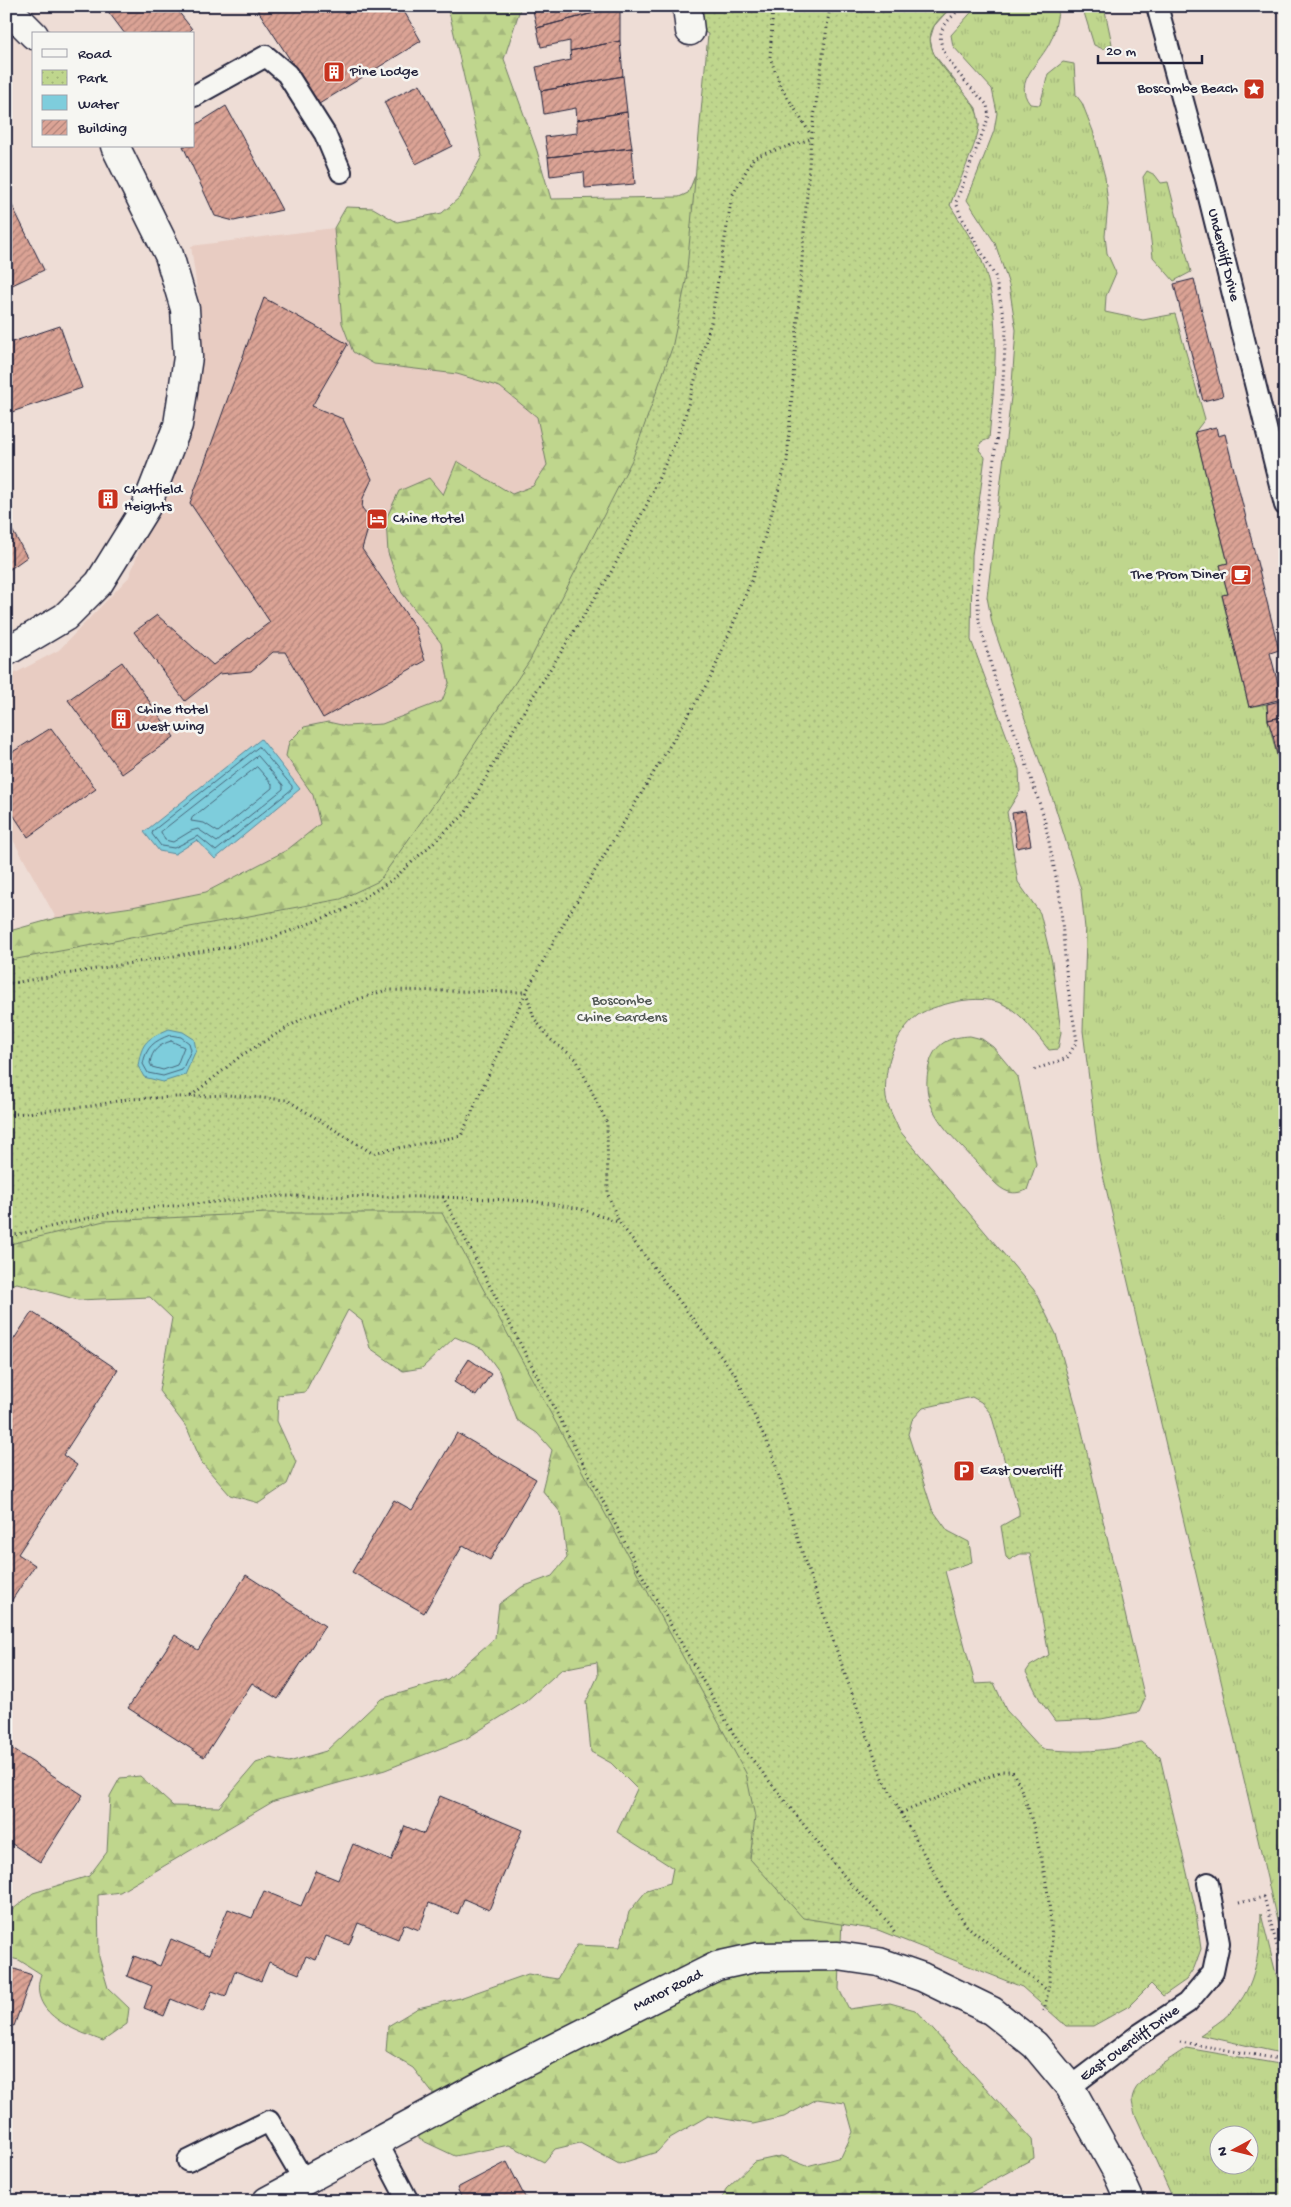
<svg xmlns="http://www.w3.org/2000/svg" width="1291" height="2207" viewBox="0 0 1291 2207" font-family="'Gochi Hand',sans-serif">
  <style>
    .built { fill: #e8ccc2 }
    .grass { fill: url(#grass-tufts); stroke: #707c64; fill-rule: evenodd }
    .forest { fill: url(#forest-firs); stroke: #707c64 }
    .park { fill: url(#park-dots); stroke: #707c64 }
    .water { fill: #7ecddc; stroke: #59899c }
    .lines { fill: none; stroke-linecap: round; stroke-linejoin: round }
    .shore { stroke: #47667b; stroke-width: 1 }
    .building { fill: url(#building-hatch); stroke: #22223b }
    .lane-casing { stroke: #22223b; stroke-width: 24 }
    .street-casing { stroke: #22223b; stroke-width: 31 }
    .path { stroke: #22223b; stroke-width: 3; stroke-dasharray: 1 4; stroke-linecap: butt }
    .lane { stroke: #f6f6f2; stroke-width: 20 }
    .street { stroke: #f6f6f2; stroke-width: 28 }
    .labels { text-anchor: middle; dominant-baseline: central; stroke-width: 5; stroke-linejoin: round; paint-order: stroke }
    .poi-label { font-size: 15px; fill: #22223b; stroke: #f6f6f2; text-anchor: start }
    .street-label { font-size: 15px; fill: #22223b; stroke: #f6f6f2 }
    .park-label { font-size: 15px; fill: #515854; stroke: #f6f6f2 }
  </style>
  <defs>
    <pattern id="grass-tufts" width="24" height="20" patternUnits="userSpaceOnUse" patternTransform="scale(1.25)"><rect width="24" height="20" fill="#bfd68d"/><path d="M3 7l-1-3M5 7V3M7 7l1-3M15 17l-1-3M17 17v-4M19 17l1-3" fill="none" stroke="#a4b77b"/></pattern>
    <pattern id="forest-firs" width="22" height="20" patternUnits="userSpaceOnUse" patternTransform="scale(1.25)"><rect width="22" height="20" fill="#bfd68d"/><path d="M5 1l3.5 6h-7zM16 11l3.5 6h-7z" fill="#a4b77b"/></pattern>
    <pattern id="park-dots" width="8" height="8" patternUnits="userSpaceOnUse" patternTransform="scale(1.25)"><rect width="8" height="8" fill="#bfd68d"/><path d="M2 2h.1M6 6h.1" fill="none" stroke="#a4b77b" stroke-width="1.8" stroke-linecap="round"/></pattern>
    <pattern id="building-hatch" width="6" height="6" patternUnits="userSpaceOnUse" patternTransform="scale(1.25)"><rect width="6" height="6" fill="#dba395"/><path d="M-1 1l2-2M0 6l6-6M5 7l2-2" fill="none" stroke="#b1847b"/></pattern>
  </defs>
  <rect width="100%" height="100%" fill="#eeddd6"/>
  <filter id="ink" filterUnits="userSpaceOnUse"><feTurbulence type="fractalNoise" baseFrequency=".02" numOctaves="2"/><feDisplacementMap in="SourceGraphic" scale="10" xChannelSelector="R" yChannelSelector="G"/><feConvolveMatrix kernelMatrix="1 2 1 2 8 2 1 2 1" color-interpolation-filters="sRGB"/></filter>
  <g filter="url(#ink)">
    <path class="built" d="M482,156L551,199L679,197L688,193L455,774L251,868L206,892L132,907L56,918L6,827V678L59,650L129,577L177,452L202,325L191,246L334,228L346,207L373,208L397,222L442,213L460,197Z"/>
    <path class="grass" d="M977,6H1060C1056,17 1056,30 1051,40C1041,63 1012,81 1030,104L1040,105L1048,74L1063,62L1074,64L1076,95L1082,103L1093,131L1105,177L1108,204L1105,236L1107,253L1116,273L1106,296L1105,312L1143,320L1175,314L1205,419L1195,432L1228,563L1220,565L1228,594L1222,596L1249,707L1267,704L1268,720L1284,784L1285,1955L1099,1158L1083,1031L1086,938L1081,890L1054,803L992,623L987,597L1011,397L1016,330L1009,285L995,243L967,200L994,131L997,113L992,89L953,46L951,35Z
      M1082,6H1104L1112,44L1103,49L1094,45Z
      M1147,171L1155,175L1161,183L1168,182L1191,272L1174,281L1153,257L1143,177Z
      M1261,1914L1285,2010V2054L1200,2035C1210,2028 1222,2021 1231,2012C1257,1987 1260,1948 1261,1914Z
      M1186,2048L1285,2065V2201H1174L1135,2114C1134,2110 1132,2104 1132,2099C1134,2079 1171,2059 1186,2048ZM1248,2134V2164H1218V2134Z"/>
    <path class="forest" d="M445,6H521L504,59L537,151L551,199L679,197L688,193L703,156L859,93L952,6L934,26L930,39L933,53L976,108L979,126L950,205L896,667L839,1989L849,2009L890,2003L915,2010L1032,2139L1034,2158L955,2201H722L726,2189L754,2162L781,2156L807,2166L841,2157L853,2132L845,2103L817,2099L784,2117L753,2124L708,2116L670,2138L657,2152L619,2164L580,2143L555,2149L544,2162L509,2145L455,2156L419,2139V2110L434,2095L413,2068L386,2052L388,2026L418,2008L460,1998L528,1974L557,1979L577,1945L620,1947L629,1912L647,1890L670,1883L673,1868L617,1832L637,1789L611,1763L591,1752L586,1702L598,1676L597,1662L562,1669L525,1702L467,1738L385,1770L274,1801L120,1892L98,1895L99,1957L108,1988L129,2008L127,2024L103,2041C74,2030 27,2014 41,1974L19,1960L6,1957V1915L33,1893L89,1876L107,1852L110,1796L120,1778L140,1776L173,1806L219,1807L256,1763L271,1758L289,1762L326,1751L381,1699L448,1679L495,1638L499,1604L522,1587L552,1576L567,1558L561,1513L542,1490L552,1450L537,1433L517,1420L499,1371L483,1349L455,1337L422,1368L403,1371L370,1348L362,1321L348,1310L305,1392L278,1395L277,1421L296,1462L287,1484L259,1503L230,1495L202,1463L187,1428L159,1391L172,1318L150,1297L78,1300L17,1283L6,1286V932L56,918L132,907L206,892L287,850L320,824L313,795L286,756L289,742L304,727L328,722L346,726L382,724L442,701L449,683L441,643L402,593L388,553L386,519L399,491L429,478L443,495L457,461L512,494L533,486L547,465L537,417L500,387L457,374L374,364L353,352L342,323L334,228L346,207L373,208L397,222L442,213L460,197L482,156L450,16Z
      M970,1036L982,1039L993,1047L1018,1077L1036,1164L1027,1190C1021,1192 1015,1194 1009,1192C997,1189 986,1172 978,1164C948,1131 915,1107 931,1059C938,1041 952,1037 970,1036Z"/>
    <path class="park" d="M696,6H952C947,12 938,19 934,26C914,60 980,90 979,125C979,139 956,189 950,205C961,223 974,242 982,261C1003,318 994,380 989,439L981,442L979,450L985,457L972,555L971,640L1019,769L1020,791L1007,812L1018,882L1040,913L1052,962L1061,1032L1058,1049L1049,1050C1035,1033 1023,1014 1003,1004C988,997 966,999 950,1003C939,1006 927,1009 918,1015C894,1033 883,1069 886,1098C888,1108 895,1120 899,1130L1034,1290L1056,1334L1077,1410L1145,1699L1139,1712L1101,1719L1055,1721L1040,1700L1026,1672L1030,1666L1049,1655L1030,1554H1020L1009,1560L1006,1557L1001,1526L1019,1516V1510L991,1414L981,1402L972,1397L923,1408L912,1420L908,1434L932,1509L948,1531L969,1542L972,1562L945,1571L975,1684L994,1683L1006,1710L1042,1749C1079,1753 1104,1752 1141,1742L1160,1757L1195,1907L1201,1949L1194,1968L1186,1980L1163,1996L1151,1984L1129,2006L1093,2026H1066L1022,1987L878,1930L803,1918L750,1859L755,1817L746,1773L442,1213H267L104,1221L6,1245V961L341,899L379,881L455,774L530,660L632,460L672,348L686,281L708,34L696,27Z"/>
    <path class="water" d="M261,739L300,789L215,859L197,840L175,854L159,851L144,832Z
      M169,1029L183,1032L194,1039L196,1050L185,1075L163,1082L144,1077L138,1066C142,1041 147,1039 169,1029Z"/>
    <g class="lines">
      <path class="shore" d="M259,747L292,786V789L216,851L198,836L174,848L161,846L152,834L153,831Z
        M258,756L283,785V789L217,842L198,829L191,831L173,842L165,840L161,832Z
        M257,767L272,784V788L218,832L204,823L191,821L192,818Z
        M170,1035L181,1037L189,1043L191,1050L182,1070L163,1076L148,1073L143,1064C146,1047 154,1041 170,1035Z
        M171,1041L184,1047L177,1065L163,1070L152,1067L150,1063C152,1050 159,1045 171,1041Z"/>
    </g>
    <path class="building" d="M104,6H174L192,29L187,34H125Z
      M255,6H401L421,41L319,104Z
      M532,6H620L537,28Z
      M620,6V41L570,51V41L541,47L537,28Z
      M620,41L623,76L541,91L536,67L571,60L570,51Z
      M623,76L627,112L577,120L576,108L544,114L541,91Z
      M420,84L452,146L416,164L384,102Z
      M226,106L282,210L234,221L215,216L183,146H194V126Z
      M627,112L632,148L548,157L545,137L577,133V120Z
      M632,148L635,184L585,188L584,172L550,176L548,157Z
      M6,193L44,270L6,288Z
      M1194,279L1223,396L1203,401L1174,284Z
      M264,298L348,344L312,406L343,419L372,479L363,498L362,508L371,519L362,549L415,627L425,661L323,718L285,652H273L251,671L219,674L185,701L134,632L157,615L213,665L270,622L190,503Z
      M60,326L82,388L6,414V344Z
      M1216,427L1218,436L1225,434L1279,650L1270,653L1282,699L1249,707L1222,595L1228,594L1220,565L1228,563L1195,432Z
      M105,493L114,498L110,505L102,499Z
      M6,519L27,557L6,572Z
      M122,662L174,737L122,774L68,700Z
      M1285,700V716L1268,720L1267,704Z
      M1285,716V733L1273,736L1268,720Z
      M51,728L96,789L28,837L6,804V756Z
      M1285,733V751L1277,754L1273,736Z
      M1285,751V767L1280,769L1277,754Z
      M1285,767V784H1284L1280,769Z
      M1025,811L1031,845L1017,848L1012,813Z
      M32,1312L118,1370L63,1455L77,1465L18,1554L35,1565L6,1609V1351Z
      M469,1359L491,1374L476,1396L454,1382Z
      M457,1433L536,1479L490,1560L463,1545L424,1613L352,1572L394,1500L412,1510Z
      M246,1575L325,1626L278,1699L252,1683L204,1757L128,1708L175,1635L198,1650Z
      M6,1745L83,1795L40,1862L6,1840Z
      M440,1796L522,1830L489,1910L464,1899L458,1914L429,1903L419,1930L404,1924L398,1939L358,1923L349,1945L326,1936L316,1960L306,1956L299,1974L269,1962L261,1981L235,1971L226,1996L212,1991L203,2012L171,1999L164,2016L144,2008L152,1986L127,1976L134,1956L160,1966L171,1939L209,1955L228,1909L252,1918L264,1891L301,1906L316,1871L338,1880L353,1844L391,1861L405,1826L424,1834Z
      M6,1966L32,1975L14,2026L6,2023Z
      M507,2162L527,2201H463L457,2188Z"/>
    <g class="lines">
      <g class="lane-casing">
        <path id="lane" d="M1157,6L1206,185L1285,505
          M194,96L266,56L287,74L325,134L341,172
          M1070,2087L1140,2034L1187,2003L1213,1972L1219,1943L1208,1883
          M377,2142L408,2201
          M188,2161L269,2121L304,2181"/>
      </g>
      <g class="street-casing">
        <path id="street" d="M687,6L690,31
          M6,7L34,35
          M6,652L65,617L99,583L146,507L178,425L188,357L185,309L169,255L115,146
          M267,2201L510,2070L717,1966L758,1957L838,1956L879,1962L922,1977L992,2011L1035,2045L1070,2087L1116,2170L1130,2201"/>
      </g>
      <path class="path" d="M773,6L770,57L780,85L811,135
        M963,6C956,13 946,21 942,30C932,52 973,89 987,105L989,116L956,202L960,214L995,276L1006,329L1002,397L977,589L979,622L997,686L1021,748L1044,817L1060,897L1067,982L1077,1041L1067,1058L1031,1071
        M6,984L264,941L344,910L392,880L465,814L527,706L610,574L647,504L682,427L711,322L732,196L754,157L811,139
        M526,992L534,1018L550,1039L576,1059L607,1123L608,1195L619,1222L735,1374L748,1402L772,1453L806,1565L881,1774L901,1813L952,1904L967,1926L1048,1991
        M191,1096L242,1055L305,1017L386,990L526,992
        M6,1115L92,1106L127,1099L227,1095L287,1100L372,1153L461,1136L526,992L569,914L711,677L752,579L787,461L811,139L830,6
        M443,1197L531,1201L581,1209L618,1222
        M6,1237L119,1211L278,1196L443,1197L642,1575L737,1740L848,1881L889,1923L896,1934
        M901,1813L1002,1771H1012C1024,1792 1030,1813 1036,1836C1051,1895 1058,1950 1044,2011
        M1239,1903L1264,1897L1285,1976
        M1180,2042L1285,2060"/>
      <use href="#lane" class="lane"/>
      <use href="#street" class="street"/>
    </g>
  </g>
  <defs>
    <g id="building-square" transform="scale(1.125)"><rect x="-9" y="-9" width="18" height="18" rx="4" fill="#c8321e" stroke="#f6f6f2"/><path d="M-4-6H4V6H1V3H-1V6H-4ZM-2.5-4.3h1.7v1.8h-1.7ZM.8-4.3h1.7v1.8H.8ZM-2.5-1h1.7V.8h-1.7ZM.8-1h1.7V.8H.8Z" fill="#fff"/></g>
    <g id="sight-square" transform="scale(1.125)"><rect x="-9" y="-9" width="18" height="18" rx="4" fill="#c8321e" stroke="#f6f6f2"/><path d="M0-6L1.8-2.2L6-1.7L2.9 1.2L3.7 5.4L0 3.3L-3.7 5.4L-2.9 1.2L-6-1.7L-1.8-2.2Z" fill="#fff"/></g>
    <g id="hotel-square" transform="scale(1.125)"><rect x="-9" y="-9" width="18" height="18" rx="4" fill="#c8321e" stroke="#f6f6f2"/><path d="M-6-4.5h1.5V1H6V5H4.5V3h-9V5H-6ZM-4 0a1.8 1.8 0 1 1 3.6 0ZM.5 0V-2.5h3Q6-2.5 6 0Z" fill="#fff"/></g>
    <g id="cafe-square" transform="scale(1.125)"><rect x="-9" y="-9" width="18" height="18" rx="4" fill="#c8321e" stroke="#f6f6f2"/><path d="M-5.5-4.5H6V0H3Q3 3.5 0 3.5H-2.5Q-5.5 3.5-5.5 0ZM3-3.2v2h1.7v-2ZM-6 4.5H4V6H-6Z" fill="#fff"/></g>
    <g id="parking-square" transform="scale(1.125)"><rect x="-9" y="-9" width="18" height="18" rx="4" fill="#c8321e" stroke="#f6f6f2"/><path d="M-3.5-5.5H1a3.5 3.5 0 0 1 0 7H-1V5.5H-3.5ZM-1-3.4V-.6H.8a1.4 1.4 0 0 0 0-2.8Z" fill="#fff"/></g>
  </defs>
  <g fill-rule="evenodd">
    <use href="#building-square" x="334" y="72"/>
    <use href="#sight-square" x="1254" y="89"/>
    <use href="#building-square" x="108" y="499"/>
    <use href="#hotel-square" x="377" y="519"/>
    <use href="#cafe-square" x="1241" y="575"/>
    <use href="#building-square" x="121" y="719"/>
    <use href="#parking-square" x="964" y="1471"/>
  </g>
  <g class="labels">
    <g class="poi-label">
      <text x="350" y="72">Pine Lodge</text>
      <text x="1238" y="89" text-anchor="end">Boscombe Beach</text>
      <text x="124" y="490">Chatfield<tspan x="124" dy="17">Heights</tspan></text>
      <text x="393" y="519">Chine Hotel</text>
      <text x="1225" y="575" text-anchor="end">The Prom Diner</text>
      <text x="137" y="710">Chine Hotel<tspan x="137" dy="17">West Wing</tspan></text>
      <text x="980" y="1471">East Overcliff</text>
    </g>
    <g class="street-label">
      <text transform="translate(1223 255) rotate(76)">Undercliff Drive</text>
      <text transform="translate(668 1991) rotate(-27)">Manor Road</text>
      <text transform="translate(1130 2044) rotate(-36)">East Overcliff Drive</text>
    </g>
    <g class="park-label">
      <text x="622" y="1001">Boscombe<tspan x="622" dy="17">Chine Gardens</tspan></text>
    </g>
  </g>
  <rect width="1291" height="2207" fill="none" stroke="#f6f6f2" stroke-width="25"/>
  <rect x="12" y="12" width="1266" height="2182" fill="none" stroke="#22223b" stroke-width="2" filter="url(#ink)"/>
  <rect x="32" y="32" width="162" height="115" fill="#f6f6f2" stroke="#a1a1a9"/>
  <rect x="42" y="49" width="25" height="8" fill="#f6f6f2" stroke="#a1a1a9"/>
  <text x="78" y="58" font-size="15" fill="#22223b">Road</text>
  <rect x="42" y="70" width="25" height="15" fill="url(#park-dots)" stroke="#a1a1a9"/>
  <text x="78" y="82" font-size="15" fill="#22223b">Park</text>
  <rect x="42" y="95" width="25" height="15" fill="#7ecddc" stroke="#a1a1a9"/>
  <text x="78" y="108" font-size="15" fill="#22223b">Water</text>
  <rect x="42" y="120" width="25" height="15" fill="url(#building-hatch)" stroke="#a1a1a9"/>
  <text x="78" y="132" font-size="15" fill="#22223b">Building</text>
  <g transform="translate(1234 2150) rotate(263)"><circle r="24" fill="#f6f6f2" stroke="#a1a1a9"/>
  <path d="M0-4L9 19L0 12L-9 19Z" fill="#c8321e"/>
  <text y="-8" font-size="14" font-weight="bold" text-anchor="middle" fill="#22223b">N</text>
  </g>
  <path d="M1098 55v8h104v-8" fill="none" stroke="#22223b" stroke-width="2.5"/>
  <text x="1106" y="55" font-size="15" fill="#22223b" stroke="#f6f6f2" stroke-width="4" paint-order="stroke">20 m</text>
</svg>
